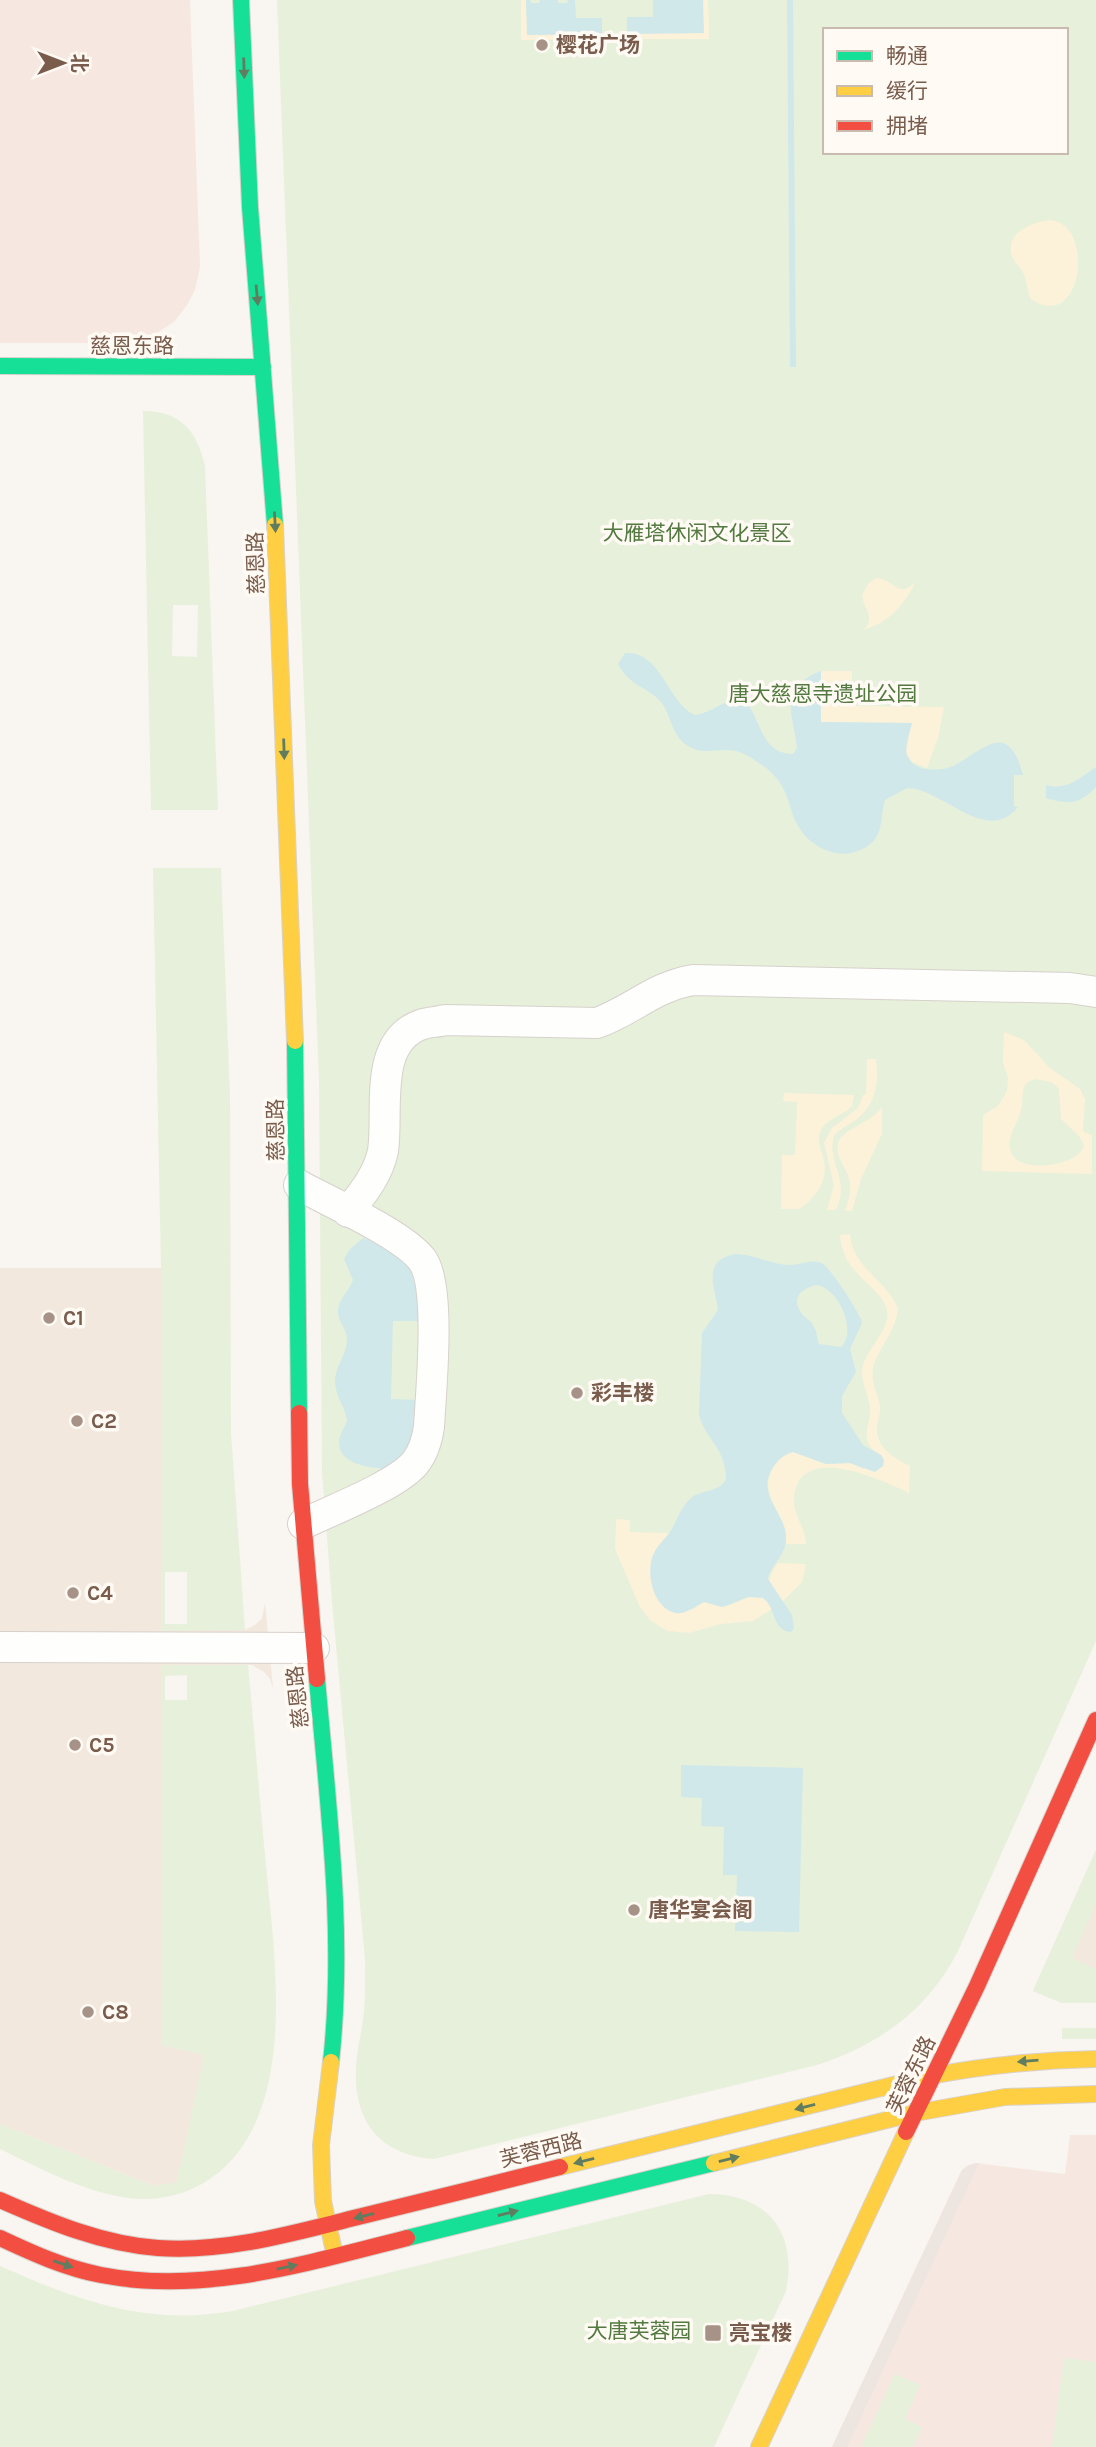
<svg xmlns="http://www.w3.org/2000/svg" width="1096" height="2447" viewBox="0 0 1096 2447" font-family="Karla,'Noto Sans SC',sans-serif">
  <style>
    .residential { fill: #f2e8de }
    .commercial { fill: #f6e8e1 }
    .industrial { fill: #ede5e0 }
    .green { fill: #e7f0db; fill-rule: evenodd }
    .sand { fill: #fbf2d9; fill-rule: evenodd }
    .water { fill: #d0e8ea; fill-rule: evenodd }
    .lines { fill: none; stroke-linecap: round; stroke-linejoin: round }
    .street-casing { stroke: #d7d1cb; stroke-width: 32 }
    .fast-casing { stroke: #d9d2cb; stroke-width: 18 }
    .slow-casing { stroke: #d9d2cb; stroke-width: 18 }
    .jam-casing { stroke: #d9d2cb; stroke-width: 18 }
    .street { stroke: #fefefd; stroke-width: 30 }
    .fast { stroke: #16e098; stroke-width: 16 }
    .slow { stroke: #ffcf43; stroke-width: 16 }
    .jam { stroke: #f24e42; stroke-width: 16 }
    .oneway { fill: #617d60 }
    .poi-dot { fill: #a69286; stroke: #fffaf3; stroke-width: 2.5 }
    .labels { text-anchor: middle; dominant-baseline: central; stroke-width: 7; stroke-linejoin: round; paint-order: stroke }
    .poi-label { font-size: 21px; font-weight: bold; fill: #7a5c4d; stroke: #fffaf3; text-anchor: start }
    .street-label { font-size: 21px; fill: #7a5c4d; stroke: #fffaf3 }
    .park-label { font-size: 21px; fill: #537a41; stroke: #fffaf3 }
  </style>
  <rect width="100%" height="100%" fill="#f9f5f0"/>
  <path class="residential" d="M0,1268H161V1630H245L255,1625L262,1618L265,1603L273,1688L270,1679L264,1672L252,1665H162V2045L205,2055L177,2183L154,2186L0,2124Z
    M1096,1850V2003H1062L1033,1991Z"/>
  <path class="commercial" d="M0,0H190L200,267L195,290L187,305L175,321L154,335L135,342L119,343H0Z
    M1070,2135H1096V2447H832L961,2171L968,2165L976,2163L1065,2174Z"/>
  <path class="industrial" d="M976,2163H979L847,2447H832L963,2169Z"/>
  <path class="green" d="M277,0H1096V1641L958,1951C927,2011 880,2044 817,2065L434,2159C374,2155 350,2114 357,2057C358,2044 362,2032 363,2019C366,1999 365,1979 365,1959L332,1602L322,1472L319,1081ZM825,30H1066V152H825Z
    M143,411C181,411 197,431 205,466L218,810H151ZM173,605H198L197,657L172,656Z
    M153,868H221L230,1095L231,1433L245,1630L161,1631V1268ZM165,1572H187V1624H165Z
    M161,1665H248C254,1728 259,1792 265,1855C273,1948 301,2105 218,2173C197,2190 171,2199 144,2199C94,2198 44,2170 0,2149V2124L154,2186L177,2182L204,2055L161,2045ZM187,1675V1700H165V1676Z
    M1096,1850V1904L1072,1958L1096,1969V2003H1062L1033,1991Z
    M1096,2028V2039H1062V2028Z
    M709,2194C768,2194 798,2234 786,2291L714,2447H0V2266C79,2301 147,2326 233,2311Z
    M1064,2358L1096,2362V2447H1052Z
    M895,2374L920,2385L905,2419L922,2427L913,2447H861Z"/>
  <path class="sand" d="M521,0H526L527,35L602,34V40H521Z
    M703,0H708L709,39H627V34L703,33Z
    M1050,220C1096,224 1083,334 1031,299C1027,292 1027,284 1025,277C1022,268 1013,262 1011,253C1007,231 1034,222 1050,220Z
    M876,578C895,580 899,600 916,581C905,604 889,623 863,630C877,618 863,609 862,595L868,584Z
    M821,671H852V706L944,707L938,738L927,768L912,762L906,753L911,723L821,722Z
    M1004,1032L1024,1040L1050,1068L1080,1089L1085,1099L1083,1129L1084,1132L1092,1135V1174L982,1171L983,1115L998,1106L1007,1091L1008,1077L1003,1063ZM1035,1079L1051,1082L1059,1089L1061,1119L1079,1136L1084,1145C1080,1167 1017,1174 1011,1152C1006,1136 1018,1124 1021,1110C1025,1096 1018,1084 1035,1079Z
    M867,1059H876C879,1083 876,1104 856,1120C848,1125 840,1129 834,1136C826,1162 851,1179 836,1210H827L834,1185L824,1143L832,1128L858,1108L863,1095H866Z
    M784,1093L854,1095L852,1106C843,1116 827,1118 821,1130C816,1140 821,1148 823,1157C830,1179 816,1198 799,1209H781L782,1155H795L797,1102L783,1101Z
    M882,1107V1134L861,1179L852,1211H845C848,1202 851,1193 850,1183C849,1169 832,1156 839,1141C845,1128 871,1123 882,1107Z
    M850,1234C852,1267 886,1280 898,1308C896,1332 879,1346 873,1368C870,1382 878,1393 880,1406C881,1413 878,1419 877,1427C875,1447 895,1459 910,1466L909,1493C882,1480 799,1441 794,1498C793,1516 806,1528 806,1544H786C788,1515 754,1493 775,1465C780,1459 785,1454 793,1452L826,1464L850,1463L863,1469L884,1460C879,1451 870,1451 867,1440C865,1429 871,1419 870,1408C868,1391 857,1377 865,1360C871,1346 890,1327 887,1311C883,1286 842,1276 840,1235Z
    M616,1519L630,1520V1532L669,1533L655,1552L692,1610L704,1602C711,1603 719,1608 727,1606C743,1602 761,1584 772,1609L753,1621L721,1624L689,1633L668,1631L659,1626L650,1620L639,1605L615,1549Z
    M778,1563L806,1564L802,1582L782,1602C770,1585 764,1582 778,1563Z"/>
  <path class="water" d="M526,0H530L531,3H539L540,0H558V3H567L568,0H575L576,18H602V34L527,35Z
    M653,0H703L704,33L627,34V17H653Z
    M787,0H793L796,367H790Z
    M625,653C661,650 667,702 695,715C713,713 729,694 746,701C761,721 762,754 793,754L797,748C793,713 777,688 821,671V722L912,723C910,733 904,746 907,755C913,773 942,772 955,765C985,749 1008,719 1023,775H1014V806L1018,807C986,846 944,789 907,788L885,800C881,811 883,825 877,836C872,845 861,851 851,853C827,857 804,841 795,820C791,811 789,800 784,790C779,779 770,770 759,763C752,758 744,753 736,751C722,748 708,754 694,749C670,739 673,717 661,702C647,686 630,687 618,664Z
    M1096,767V787C1080,804 1069,805 1046,798V785C1067,791 1079,778 1096,767Z
    M363,1238C415,1257 415,1271 419,1321H393L391,1399L417,1400C416,1434 414,1449 385,1469C369,1467 339,1465 339,1442C339,1434 345,1428 347,1420C345,1407 336,1397 335,1383C334,1368 346,1356 347,1341C348,1330 337,1321 338,1310C339,1298 349,1291 353,1280L344,1259L350,1249Z
    M735,1254C754,1254 771,1265 790,1265C801,1265 813,1258 823,1264C830,1268 862,1316 862,1323L850,1349L856,1372L842,1396V1413L863,1445L881,1455L884,1460L883,1466L875,1472L850,1463L826,1464L793,1452C783,1454 777,1461 772,1469C756,1497 788,1514 786,1540C785,1556 771,1565 768,1579L792,1615L794,1628L791,1632C771,1630 777,1608 763,1598L748,1597L722,1607L704,1602C689,1609 681,1620 665,1608C651,1597 646,1569 654,1553C658,1545 665,1539 670,1532C677,1521 680,1508 690,1499C700,1489 720,1493 726,1479C726,1447 704,1439 699,1414L702,1333L718,1310C715,1287 701,1261 735,1254ZM816,1285C838,1287 858,1331 841,1347L819,1344C817,1339 817,1332 814,1327C812,1321 806,1319 802,1314C790,1298 801,1289 816,1285Z
    M681,1765L803,1768L799,1932L735,1931L737,1875H723L724,1827L701,1826L702,1798L681,1797Z"/>
  <g class="lines">
    <g class="street-casing">
      <path id="street" d="M299,1185C329,1202 405,1235 423,1261C441,1288 431,1391 429,1427C427,1440 424,1452 415,1463C397,1485 332,1510 303,1524
        M348,1212C363,1193 378,1175 383,1151C389,1111 372,1040 423,1024C430,1022 438,1022 445,1020L597,1023C633,1010 653,987 693,980L1070,988L1096,992
        M0,1647L314,1648"/>
    </g>
    <g class="fast-casing">
      <path id="fast" d="M241,0L250,207L275,525
        M0,366L263,367
        M295,1041L299,1413
        M317,1679C328,1806 345,1934 331,2062
        M407,2238L714,2163"/>
    </g>
    <g class="slow-casing">
      <path id="slow" d="M275,525L295,1041
        M331,2062L321,2145L323,2201L335,2256
        M714,2163L915,2113L1005,2097L1096,2094
        M560,2167L930,2076C988,2065 1037,2060 1096,2059
        M759,2447L906,2132"/>
    </g>
    <g class="jam-casing">
      <path id="jam" d="M299,1413L300,1484L317,1679
        M906,2132L977,1986L1096,1720
        M0,2200C50,2222 102,2244 158,2248C225,2253 293,2233 358,2217C425,2201 493,2184 560,2167
        M0,2238C32,2253 65,2268 101,2275C204,2295 308,2263 407,2238"/>
    </g>
    <use href="#street" class="street"/>
    <use href="#fast" class="fast"/>
    <use href="#slow" class="slow"/>
    <use href="#jam" class="jam"/>
  </g>
  <defs><path id="oneway-solid" d="M-6-.8H1V-3.2L6.5 0L1 3.2V.8H-6Z" transform="scale(1.75)"/></defs>
  <g class="oneway">
    <use href="#oneway-solid" transform="translate(244 68) rotate(88)"/>
    <use href="#oneway-solid" transform="translate(257 295) rotate(85)"/>
    <use href="#oneway-solid" transform="translate(275 522) rotate(87)"/>
    <use href="#oneway-solid" transform="translate(284 749) rotate(88)"/>
    <use href="#oneway-solid" transform="translate(1028 2061) rotate(175)"/>
    <use href="#oneway-solid" transform="translate(805 2107) rotate(166)"/>
    <use href="#oneway-solid" transform="translate(729 2159) rotate(-14)"/>
    <use href="#oneway-solid" transform="translate(584 2161) rotate(166)"/>
    <use href="#oneway-solid" transform="translate(508 2213) rotate(-14)"/>
    <use href="#oneway-solid" transform="translate(364 2216) rotate(166)"/>
    <use href="#oneway-solid" transform="translate(63 2264) rotate(19)"/>
    <use href="#oneway-solid" transform="translate(287 2267) rotate(-12)"/>
  </g>
  <g class="poi-dot">
    <circle cx="542" cy="45" r="7"/>
    <circle cx="49" cy="1318" r="7"/>
    <circle cx="577" cy="1393" r="7"/>
    <circle cx="77" cy="1421" r="7"/>
    <circle cx="73" cy="1593" r="7"/>
    <circle cx="75" cy="1745" r="7"/>
    <circle cx="634" cy="1910" r="7"/>
    <circle cx="88" cy="2012" r="7"/>
    <rect x="704" y="2324" width="18" height="18" rx="3.5"/>
  </g>
  <g class="labels">
    <g class="poi-label">
      <text x="556" y="45">樱花广场</text>
      <text x="63" y="1318">C1</text>
      <text x="591" y="1393">彩丰楼</text>
      <text x="91" y="1421">C2</text>
      <text x="87" y="1593">C4</text>
      <text x="89" y="1745">C5</text>
      <text x="648" y="1910">唐华宴会阁</text>
      <text x="102" y="2012">C8</text>
      <text x="729" y="2333">亮宝楼</text>
    </g>
    <g class="street-label">
      <text x="132" y="346">慈恩东路</text>
      <text transform="translate(256 563) rotate(-92)">慈恩路</text>
      <text transform="translate(276 1130) rotate(-91)">慈恩路</text>
      <text transform="translate(298 1697) rotate(-96)">慈恩路</text>
      <text transform="translate(911 2075) rotate(-64)">芙蓉东路</text>
      <text transform="translate(541 2150) rotate(-14)">芙蓉西路</text>
    </g>
    <g class="park-label">
      <text x="697" y="533">大雁塔休闲文化景区</text>
      <text x="823" y="694">唐大慈恩寺遗址公园</text>
      <text x="639" y="2331">大唐芙蓉园</text>
    </g>
  </g>
  <rect x="823" y="28" width="245" height="126" fill="#fffaf3" stroke="#cabbb1" stroke-width="2"/>
  <rect x="837" y="51" width="35" height="10" fill="#16e098" stroke="#cabbb1" stroke-width="2"/>
  <text x="886" y="63" font-size="21" fill="#7a5c4d">畅通</text>
  <rect x="837" y="86" width="35" height="10" fill="#ffcf43" stroke="#cabbb1" stroke-width="2"/>
  <text x="886" y="98" font-size="21" fill="#7a5c4d">缓行</text>
  <rect x="837" y="121" width="35" height="10" fill="#f24e42" stroke="#cabbb1" stroke-width="2"/>
  <text x="886" y="133" font-size="21" fill="#7a5c4d">拥堵</text>
  <g transform="translate(63 63) rotate(90)" stroke="#fffaf3" stroke-width="5" paint-order="stroke">
  <path d="M0-5L12 26L0 18L-12 26Z" fill="#7a5c4d"/>
  <text y="-10" font-size="19" font-weight="bold" text-anchor="middle" fill="#7a5c4d">北</text>
  </g>
</svg>
